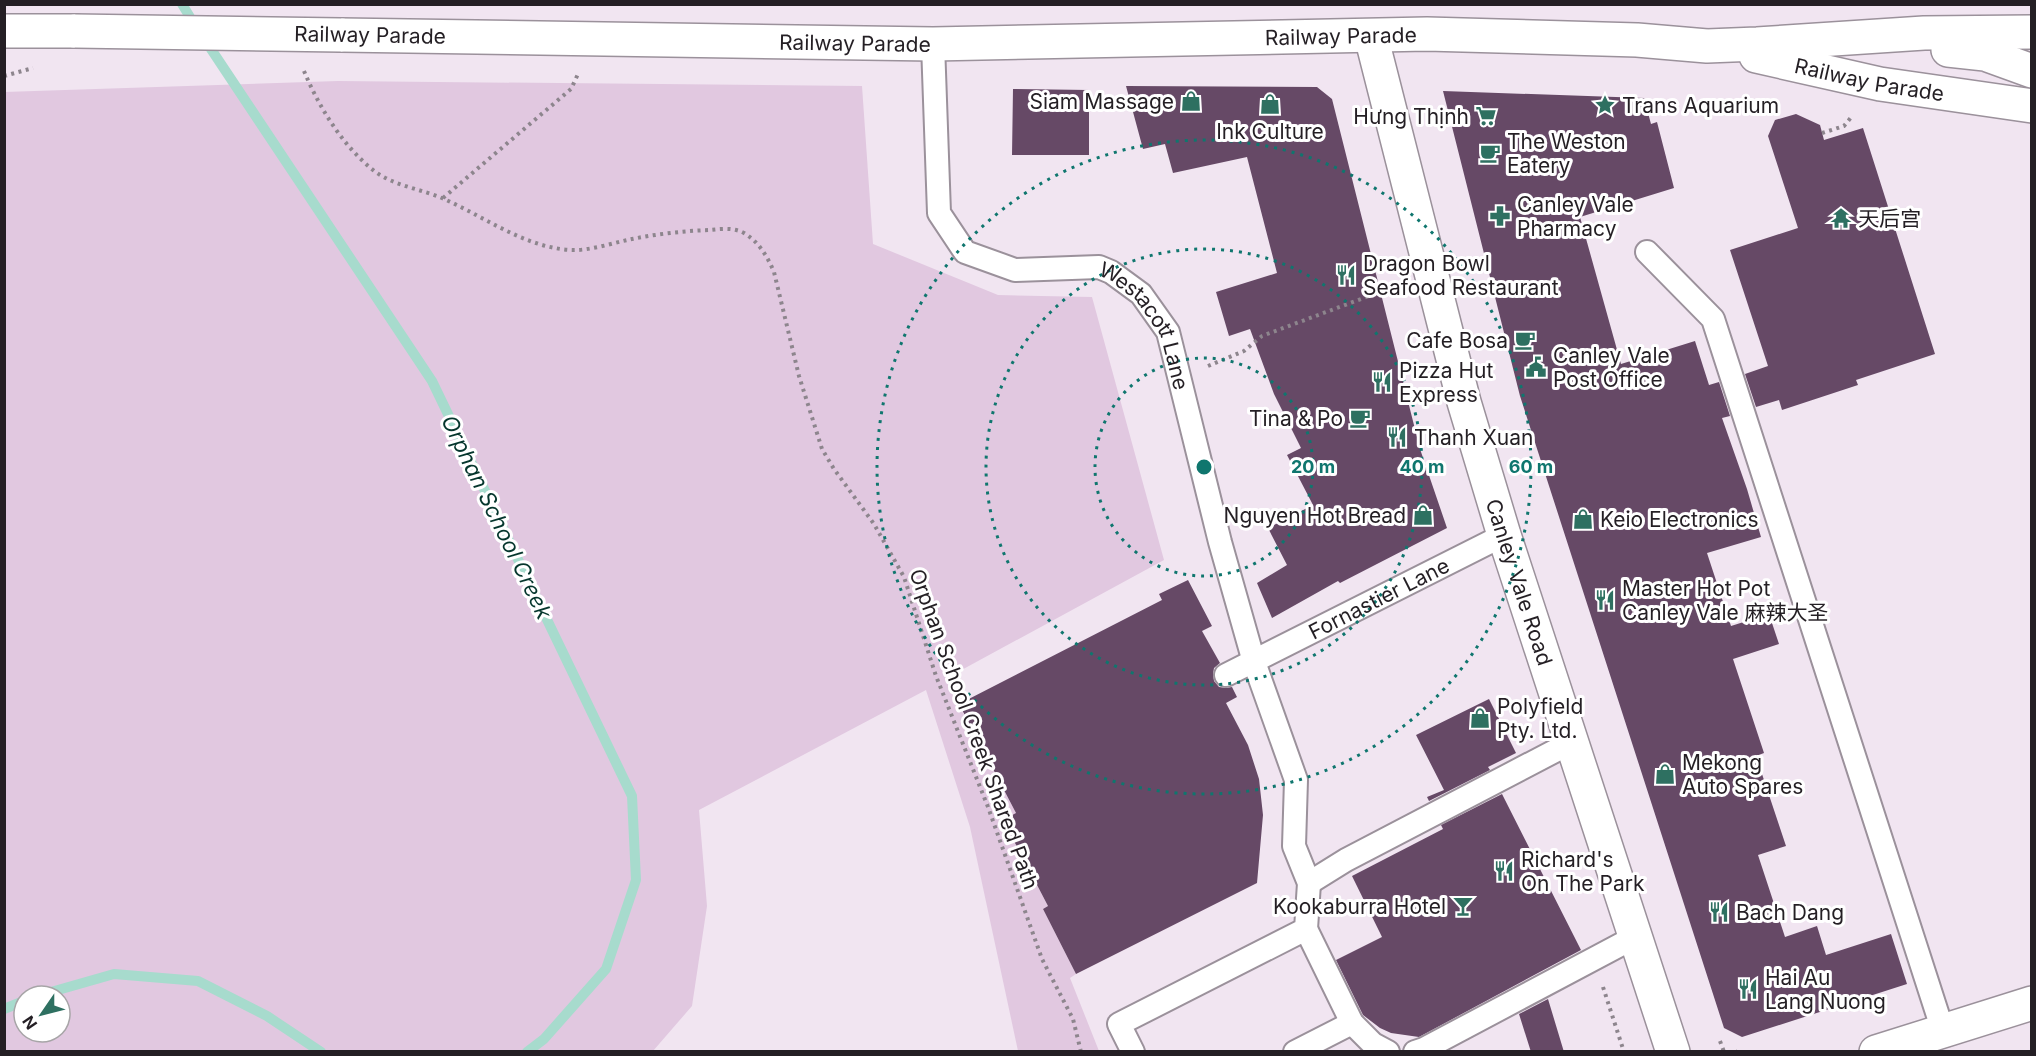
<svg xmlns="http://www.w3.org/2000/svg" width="2036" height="1056" viewBox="0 0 2036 1056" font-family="Inter,'Noto Sans SC',sans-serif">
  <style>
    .park { fill: #e1c8e0; fill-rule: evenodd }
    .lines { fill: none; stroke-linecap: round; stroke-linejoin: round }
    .stream { stroke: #a7dbcd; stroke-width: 10 }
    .building { fill: #664966 }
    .lane-casing { stroke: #9b919b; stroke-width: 26 }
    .street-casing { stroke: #9b919b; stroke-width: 36 }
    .secondary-casing { stroke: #9b919b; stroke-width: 36 }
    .path { stroke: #8d858d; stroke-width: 4; stroke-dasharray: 3 4.5; stroke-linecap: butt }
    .lane { stroke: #fff; stroke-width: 22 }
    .street { stroke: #fff; stroke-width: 33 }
    .secondary { stroke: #fff; stroke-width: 33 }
    .secondary-bridge-casing { stroke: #9b919b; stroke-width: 36; stroke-linecap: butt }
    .secondary-bridge { stroke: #fff; stroke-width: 33 }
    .ring { fill: none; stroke: #0f766e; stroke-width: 3; stroke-dasharray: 3 6 }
    .labels { text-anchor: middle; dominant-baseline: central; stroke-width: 6; stroke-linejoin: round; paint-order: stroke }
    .street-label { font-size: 21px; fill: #241f24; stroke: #fff }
    .poi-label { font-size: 21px; fill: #241f24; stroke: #fff; text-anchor: start }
    .water-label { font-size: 22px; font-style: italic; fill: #05362d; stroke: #fff }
    .centre { fill: #0f766e; stroke: #fff; stroke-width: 3 }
    .ring-label { font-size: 18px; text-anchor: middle; font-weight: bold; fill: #0f766e; stroke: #fff; stroke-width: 6; stroke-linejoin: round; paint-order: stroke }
  </style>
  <rect width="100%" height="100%" fill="#f1e5f1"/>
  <path class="park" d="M338,81L862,86L873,244L998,295L1092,297L1164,560L945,679L1016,813L1003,821L1048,906L1043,909L1076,974L1070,978L1099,1051H1018L970,827L926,690L699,810L707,906L692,1006L653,1051H5L4,92ZM24,996H60V1032H24Z"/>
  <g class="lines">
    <path class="stream" d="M182,4L196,27
      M205,40L432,381L632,796L636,880L606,969L544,1039L527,1052
      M37,996L114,974L198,981L267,1016L321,1052
      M4,1009L24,1001"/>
  </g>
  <path class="building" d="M1126,86L1317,87L1332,99L1420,449L1447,528L1340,583L1338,581L1272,618L1257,583L1287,565L1268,528L1313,505L1287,455L1301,448L1274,394L1250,329L1229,336L1216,292L1277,273L1247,157L1173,173L1165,144L1143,149Z
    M1013,89L1089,90V155H1012Z
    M1443,91L1644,98L1651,124L1657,122L1674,188L1580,217L1621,364L1695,341L1709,385L1719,382L1730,416L1722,418L1747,489L1761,537L1707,553L1731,626L1769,614L1779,644L1733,659L1764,753L1756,756L1786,846L1758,855L1785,937L1817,926L1826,955L1891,934L1907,984L1742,1037L1724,1028L1520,396Z
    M1796,114L1820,125L1824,140L1863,128L1935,354L1856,380L1858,385L1782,410L1779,400L1756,407L1745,374L1768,366L1730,250L1798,228L1768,136L1775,120Z
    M1188,580L1212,626L1202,631L1220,663L1214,668L1213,674L1214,681L1219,687L1226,688L1232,687L1237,697L1226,703L1248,745L1259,779L1263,815L1257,883L1076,974L1043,909L1048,906L1003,820L1016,813L959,704L1162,600L1159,594Z
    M1489,699L1516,753L1488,767L1490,770L1429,801L1427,797L1444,790L1416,735Z
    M1502,794L1581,950L1419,1037L1391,1033L1380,1028L1363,1015L1336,960L1382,937L1352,876L1443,829L1441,825Z
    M1548,999L1564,1052H1531L1519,1014Z"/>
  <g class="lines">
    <g class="lane-casing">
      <g id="lane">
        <path id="s1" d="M933,44L939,213L965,252L1015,270L1099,267L1111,272L1141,294L1168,332L1220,542L1254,662L1296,780L1294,846L1309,883L1306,929L1119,1024L1133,1052"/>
        <path d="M1647,252L1713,319L1943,1031"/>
        <path id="s2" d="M1226,675L1504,535"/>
        <path d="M1309,883L1346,860L1572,742"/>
        <path d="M1306,929L1352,1023L1373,1044L1388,1052"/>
        <path d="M1295,1052L1352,1023"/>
        <path d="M1415,1052L1424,1049L1635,937"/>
      </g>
    </g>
    <g class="street-casing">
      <path id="street" d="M1876,1052L2032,1003"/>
    </g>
    <g class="secondary-casing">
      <g id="secondary">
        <path d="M4,31H75"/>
        <path id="s3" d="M341,35L933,44L1427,34L1637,40L1707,46L1757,44L1924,33L2032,32"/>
        <path id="s4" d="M1371,36L1464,402L1504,535L1673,1052"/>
        <path d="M1948,50L1985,54L2032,71"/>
        <path id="s5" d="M1756,56L1880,84L2032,106"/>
      </g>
    </g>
    <path class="path" d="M304,71C319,107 342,145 373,170C393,186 422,189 444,199C485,217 524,247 570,250C590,251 612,243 632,239C657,234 683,231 709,230C720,229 733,227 744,233C759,242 767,256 774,272L799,376L822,449L834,469L874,524L904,577L936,676L988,807L1042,959L1073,1019L1081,1052
      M4,76L33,68
      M1822,133L1844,126L1853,115
      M443,198L571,89L578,74
      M1208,366L1244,351L1262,336L1393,287
      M1603,987L1624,1052
      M1720,1041L1724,1052
      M1737,1052L1738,1051"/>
    <use href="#lane" class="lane"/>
    <use href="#street" class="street"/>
    <use href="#secondary" class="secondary"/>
    <g class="secondary-bridge-casing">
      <path id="secondary-bridge" d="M75,31L341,35"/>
    </g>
    <use href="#secondary-bridge" class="secondary-bridge"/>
  </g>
  <g class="ring">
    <circle cx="1204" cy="467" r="109"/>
    <circle cx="1204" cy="467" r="218"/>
    <circle cx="1204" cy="467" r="327"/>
  </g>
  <defs>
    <g id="shop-bare" transform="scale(1.62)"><path d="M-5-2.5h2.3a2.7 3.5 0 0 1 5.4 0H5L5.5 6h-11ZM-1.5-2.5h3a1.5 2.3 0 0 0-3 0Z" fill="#2e7061" stroke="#fff" stroke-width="2.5" paint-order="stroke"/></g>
    <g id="sight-bare" transform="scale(1.62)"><path d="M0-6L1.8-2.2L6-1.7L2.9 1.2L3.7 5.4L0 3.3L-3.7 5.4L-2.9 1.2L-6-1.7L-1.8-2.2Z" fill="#2e7061" stroke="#fff" stroke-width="2.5" paint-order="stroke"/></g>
    <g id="supermarket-bare" transform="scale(1.62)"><path d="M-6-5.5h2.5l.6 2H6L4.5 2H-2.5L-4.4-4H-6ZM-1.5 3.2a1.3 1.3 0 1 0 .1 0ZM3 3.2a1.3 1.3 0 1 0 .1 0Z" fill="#2e7061" stroke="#fff" stroke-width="2.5" paint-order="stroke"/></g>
    <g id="cafe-bare" transform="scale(1.62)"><path d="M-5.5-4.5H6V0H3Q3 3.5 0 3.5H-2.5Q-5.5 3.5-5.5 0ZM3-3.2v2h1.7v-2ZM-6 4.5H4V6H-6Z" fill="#2e7061" stroke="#fff" stroke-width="2.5" paint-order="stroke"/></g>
    <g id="pharmacy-bare" transform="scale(1.62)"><path d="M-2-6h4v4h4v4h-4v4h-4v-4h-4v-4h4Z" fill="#2e7061" stroke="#fff" stroke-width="2.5" paint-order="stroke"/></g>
    <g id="temple-bare" transform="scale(1.62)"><path d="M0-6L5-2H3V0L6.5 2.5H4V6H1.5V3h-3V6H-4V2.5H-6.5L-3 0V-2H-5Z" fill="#2e7061" stroke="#fff" stroke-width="2.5" paint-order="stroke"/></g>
    <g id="restaurant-bare" transform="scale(1.62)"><path d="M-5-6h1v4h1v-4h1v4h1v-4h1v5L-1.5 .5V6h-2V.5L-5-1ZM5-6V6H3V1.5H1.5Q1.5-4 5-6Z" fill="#2e7061" stroke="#fff" stroke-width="2.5" paint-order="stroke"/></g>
    <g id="civic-bare" transform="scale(1.62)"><path d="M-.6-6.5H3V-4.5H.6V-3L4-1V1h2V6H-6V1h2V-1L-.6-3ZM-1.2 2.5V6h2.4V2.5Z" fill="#2e7061" stroke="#fff" stroke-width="2.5" paint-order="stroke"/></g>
    <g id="bar-bare" transform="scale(1.62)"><path d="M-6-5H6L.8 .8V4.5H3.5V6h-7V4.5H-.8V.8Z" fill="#2e7061" stroke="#fff" stroke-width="2.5" paint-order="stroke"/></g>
  </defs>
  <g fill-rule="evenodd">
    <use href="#shop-bare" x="1191" y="101"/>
    <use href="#shop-bare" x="1270" y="104"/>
    <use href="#sight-bare" x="1605" y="105"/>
    <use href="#supermarket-bare" x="1486" y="116"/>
    <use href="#cafe-bare" x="1490" y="153"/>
    <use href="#pharmacy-bare" x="1500" y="216"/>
    <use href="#temple-bare" x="1841" y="218"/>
    <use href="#restaurant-bare" x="1346" y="275"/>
    <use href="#cafe-bare" x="1525" y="340"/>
    <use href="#civic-bare" x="1536" y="367"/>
    <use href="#restaurant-bare" x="1382" y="382"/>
    <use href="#cafe-bare" x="1360" y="418"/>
    <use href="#restaurant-bare" x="1397" y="437"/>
    <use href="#shop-bare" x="1423" y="515"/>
    <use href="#shop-bare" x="1583" y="519"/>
    <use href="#restaurant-bare" x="1605" y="600"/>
    <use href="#shop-bare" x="1480" y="718"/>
    <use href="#shop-bare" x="1665" y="774"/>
    <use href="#restaurant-bare" x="1504" y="871"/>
    <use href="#bar-bare" x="1463" y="906"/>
    <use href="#restaurant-bare" x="1719" y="912"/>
    <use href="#restaurant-bare" x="1748" y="989"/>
  </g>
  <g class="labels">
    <g class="street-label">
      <text transform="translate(370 35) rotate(1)">Railway Parade</text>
      <text stroke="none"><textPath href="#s3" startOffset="1000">Railway Parade</textPath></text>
      <text stroke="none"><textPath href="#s3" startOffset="514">Railway Parade</textPath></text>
      <text stroke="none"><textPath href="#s5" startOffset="116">Railway Parade</textPath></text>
      <text stroke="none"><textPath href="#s1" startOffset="432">Westacott Lane</textPath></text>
      <text stroke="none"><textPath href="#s4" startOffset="566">Canley Vale Road</textPath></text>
      <text stroke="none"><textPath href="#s2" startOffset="171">Fornastier Lane</textPath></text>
      <text transform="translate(974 729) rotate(70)">Orphan School Creek Shared Path</text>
    </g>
    <g class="poi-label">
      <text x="1174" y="101" text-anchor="end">Siam Massage</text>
      <text x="1622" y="105">Trans Aquarium</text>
      <text x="1469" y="116" text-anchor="end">Hưng Thịnh</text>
      <text x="1270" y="131" text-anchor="middle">Ink Culture</text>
      <text x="1507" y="141">The Weston<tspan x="1507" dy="24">Eatery</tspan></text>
      <text x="1517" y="204">Canley Vale<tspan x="1517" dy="24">Pharmacy</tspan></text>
      <text x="1858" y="218">天后宫</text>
      <text x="1363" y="263">Dragon Bowl<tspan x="1363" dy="24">Seafood Restaurant</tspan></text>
      <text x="1508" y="340" text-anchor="end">Cafe Bosa</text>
      <text x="1553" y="355">Canley Vale<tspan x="1553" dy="24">Post Office</tspan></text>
      <text x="1399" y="370">Pizza Hut<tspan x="1399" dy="24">Express</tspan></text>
      <text x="1343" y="418" text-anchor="end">Tina &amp; Po</text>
      <text x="1414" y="437">Thanh Xuan</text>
      <text x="1406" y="515" text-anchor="end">Nguyen Hot Bread</text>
      <text x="1600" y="519">Keio Electronics</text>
      <text x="1622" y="588">Master Hot Pot<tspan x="1622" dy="24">Canley Vale 麻辣大圣</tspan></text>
      <text x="1497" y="706">Polyfield<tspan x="1497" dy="24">Pty. Ltd.</tspan></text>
      <text x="1682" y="762">Mekong<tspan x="1682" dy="24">Auto Spares</tspan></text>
      <text x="1521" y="859">Richard's<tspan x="1521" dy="24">On The Park</tspan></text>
      <text x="1446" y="906" text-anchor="end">Kookaburra Hotel</text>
      <text x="1736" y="912">Bach Dang</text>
      <text x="1765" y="977">Hai Au<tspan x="1765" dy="24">Lang Nuong</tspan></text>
    </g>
    <g class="water-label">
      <text transform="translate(497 517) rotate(64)">Orphan School Creek</text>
    </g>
  </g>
  <circle cx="1204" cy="467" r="9" class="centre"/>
  <g class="ring-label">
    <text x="1313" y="473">20 m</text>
    <text x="1422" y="473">40 m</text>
    <text x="1531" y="473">60 m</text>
  </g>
  <rect width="2036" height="1056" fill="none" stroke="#241f24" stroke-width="12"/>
  <g transform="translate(42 1014) rotate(235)"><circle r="28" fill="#ffffff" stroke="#a7a5a7" stroke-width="1.5"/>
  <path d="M0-4.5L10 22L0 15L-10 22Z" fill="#2e7061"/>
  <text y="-9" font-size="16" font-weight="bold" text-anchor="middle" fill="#241f24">N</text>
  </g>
</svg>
